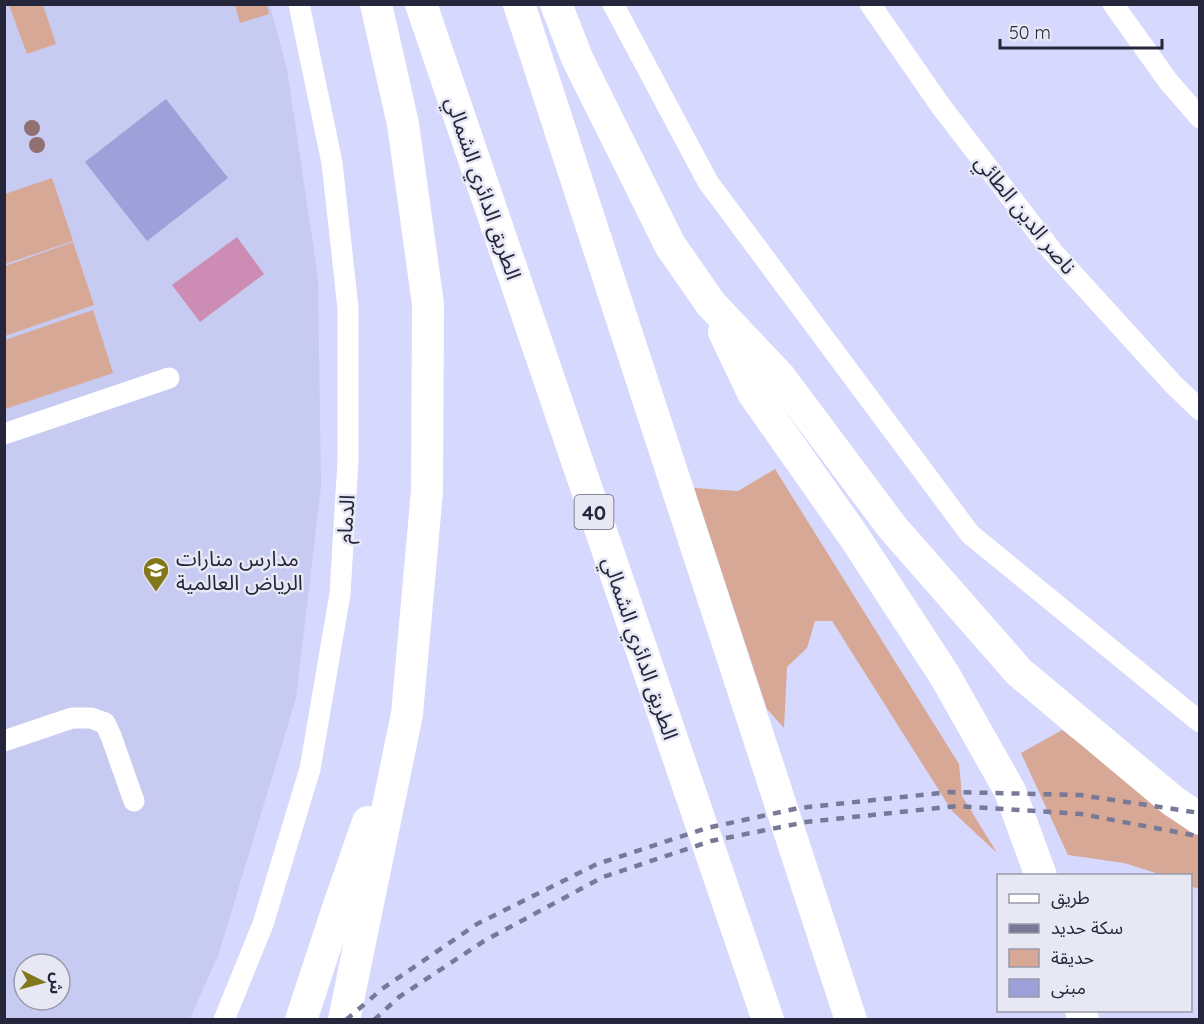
<svg xmlns="http://www.w3.org/2000/svg" width="1204" height="1024" viewBox="0 0 1204 1024" font-family="Quicksand,'Noto Sans Arabic',sans-serif">
  <style>
    .built { fill: #c7caf1; fill-rule: evenodd }
    .green { fill: #d8a896 }
    .water { fill: #cd8cb4 }
    .building { fill: #9da0d9 }
    .lines { fill: none; stroke-linecap: round; stroke-linejoin: round }
    .minor { stroke: #fff; stroke-width: 21 }
    .highway { stroke: #fff; stroke-width: 32 }
    .rail { stroke: #777996; stroke-width: 4.5; stroke-dasharray: 8 8; stroke-linecap: butt }
    .tree { fill: #917072 }
    .labels { text-anchor: middle; dominant-baseline: central; stroke-width: 5; stroke-linejoin: round; paint-order: stroke }
    .shield { fill: #e7e8f4; stroke: #5f6073; stroke-width: 1.5 }
    .shield-label { font-size: 20px; font-weight: bold; fill: #25263c }
    .street-label { font-size: 21px; fill: #25263c; stroke: #e7e8f4 }
    .poi-label { font-size: 21px; fill: #25263c; stroke: #e7e8f4; text-anchor: start }
  </style>
  <rect width="100%" height="100%" fill="#d6d9fd"/>
  <path class="built" d="M5,5H270L287,69L318,278L321,487L296,698L219,953L190,1019L5,1020ZM24,964H60V1000H24Z"/>
  <path class="green" d="M9,5H43L56,44L27,54Z
    M235,5H267L269,14L240,23Z
    M52,178L73,241L5,264V194Z
    M73,242L94,305L5,336V266Z
    M93,310L113,373L5,409V340Z
    M775,469L959,764L962,796L997,853L952,811L832,621H815L807,648L787,667L784,728L767,709L694,488L738,491Z
    M1062,730L1199,836V889L1191,886L1190,876L1162,875L1124,863L1068,855L1021,753Z"/>
  <path class="water" d="M237,237L264,274L200,322L172,285Z"/>
  <path class="building" d="M166,99L228,178L147,241L85,162Z"/>
  <g class="lines">
    <path class="minor" d="M613,4L708,182L970,534L1200,722
      M870,4L940,105L1052,251L1173,384L1200,410
      M1113,4L1168,81L1200,118
      M4,434L169,378
      M4,741L72,718H91L105,723L111,736L134,801
      M224,1020L263,924L310,769L340,594L348,461V308L332,163L299,4"/>
    <path class="highway" d="M421,4L768,1020
      M519,4L851,1020
      M556,4L577,58L670,245L711,304L780,377L892,527L1019,672L1173,801L1200,819
      M724,332L753,393L855,538L945,676L1010,791L1041,876
      M1081,1010L1083,1020
      M301,1020L339,905L368,822
      M344,1020L407,714L427,491L428,304L403,124L376,4"/>
    <path class="rail" d="M346,1020L382,989L477,924L597,864L707,828L799,808L950,792L1080,795L1200,813
      M374,1020L399,997L484,941L603,877L711,841L806,822L957,806L1081,814L1192,835L1200,837"/>
  </g>
  <g class="tree">
    <circle cx="32" cy="128" r="8"/>
    <circle cx="37" cy="145" r="8"/>
  </g>
  <defs>
    <g id="school-pin" transform="scale(1.35)"><path d="M0 17L-7.5 6A9.5 9.5 0 1 1 7.5 6Z" fill="#82771b" stroke="#e7e8f4"/><path d="M0-5L7-2L0 1L-7-2ZM-4 1L0 2.5L4 1V4Q0 6-4 4Z" fill="#fff"/></g>
  </defs>
  <g fill-rule="evenodd">
    <use href="#school-pin" x="156" y="570"/>
  </g>
  <g class="labels">
    <rect class="shield" x="574.5" y="495" width="39" height="34" rx="4.5"/>
    <g class="shield-label">
      <text x="594" y="512">40</text>
    </g>
    <g class="street-label">
      <text transform="translate(484 188) rotate(71)">الطريق الدائري الشمالي</text>
      <text transform="translate(1026 214) rotate(51)">ناصر الدين الطائي</text>
      <text transform="translate(345 519) rotate(-86)">الدمام</text>
      <text transform="translate(641 648) rotate(71)">الطريق الدائري الشمالي</text>
    </g>
    <g class="poi-label">
      <text x="176" y="558">مدارس منارات<tspan x="176" dy="24">الرياض العالمية</tspan></text>
    </g>
  </g>
  <rect width="1204" height="1024" fill="none" stroke="#25263c" stroke-width="12"/>
  <rect x="997" y="874" width="195" height="138" fill="#e7e8f4" stroke="#999aaa" stroke-width="1.5"/>
  <rect x="1009" y="894" width="30" height="9" fill="#ffffff" stroke="#999aaa" stroke-width="1.5"/>
  <text x="1051" y="904" font-size="18" fill="#25263c">طريق</text>
  <rect x="1009" y="924" width="30" height="9" fill="#777996" stroke="#999aaa" stroke-width="1.5"/>
  <text x="1051" y="934" font-size="18" fill="#25263c">سكة حديد</text>
  <rect x="1009" y="949" width="30" height="18" fill="#d8a896" stroke="#999aaa" stroke-width="1.5"/>
  <text x="1051" y="964" font-size="18" fill="#25263c">حديقة</text>
  <rect x="1009" y="979" width="30" height="18" fill="#9da0d9" stroke="#999aaa" stroke-width="1.5"/>
  <text x="1051" y="994" font-size="18" fill="#25263c">مبنى</text>
  <g transform="translate(42 982) rotate(96)"><circle r="28" fill="#e7e8f4" stroke="#999aaa" stroke-width="1.5"/>
  <path d="M0-4.5L10 22L0 15L-10 22Z" fill="#82771b"/>
  <text y="-9" font-size="16" font-weight="bold" text-anchor="middle" fill="#25263c">ش</text>
  </g>
  <path d="M1000 39v9h162v-9" fill="none" stroke="#25263c" stroke-width="3"/>
  <text x="1009" y="39" font-size="18" fill="#25263c" stroke="#e7e8f4" stroke-width="4.5" paint-order="stroke">50 m</text>
</svg>
